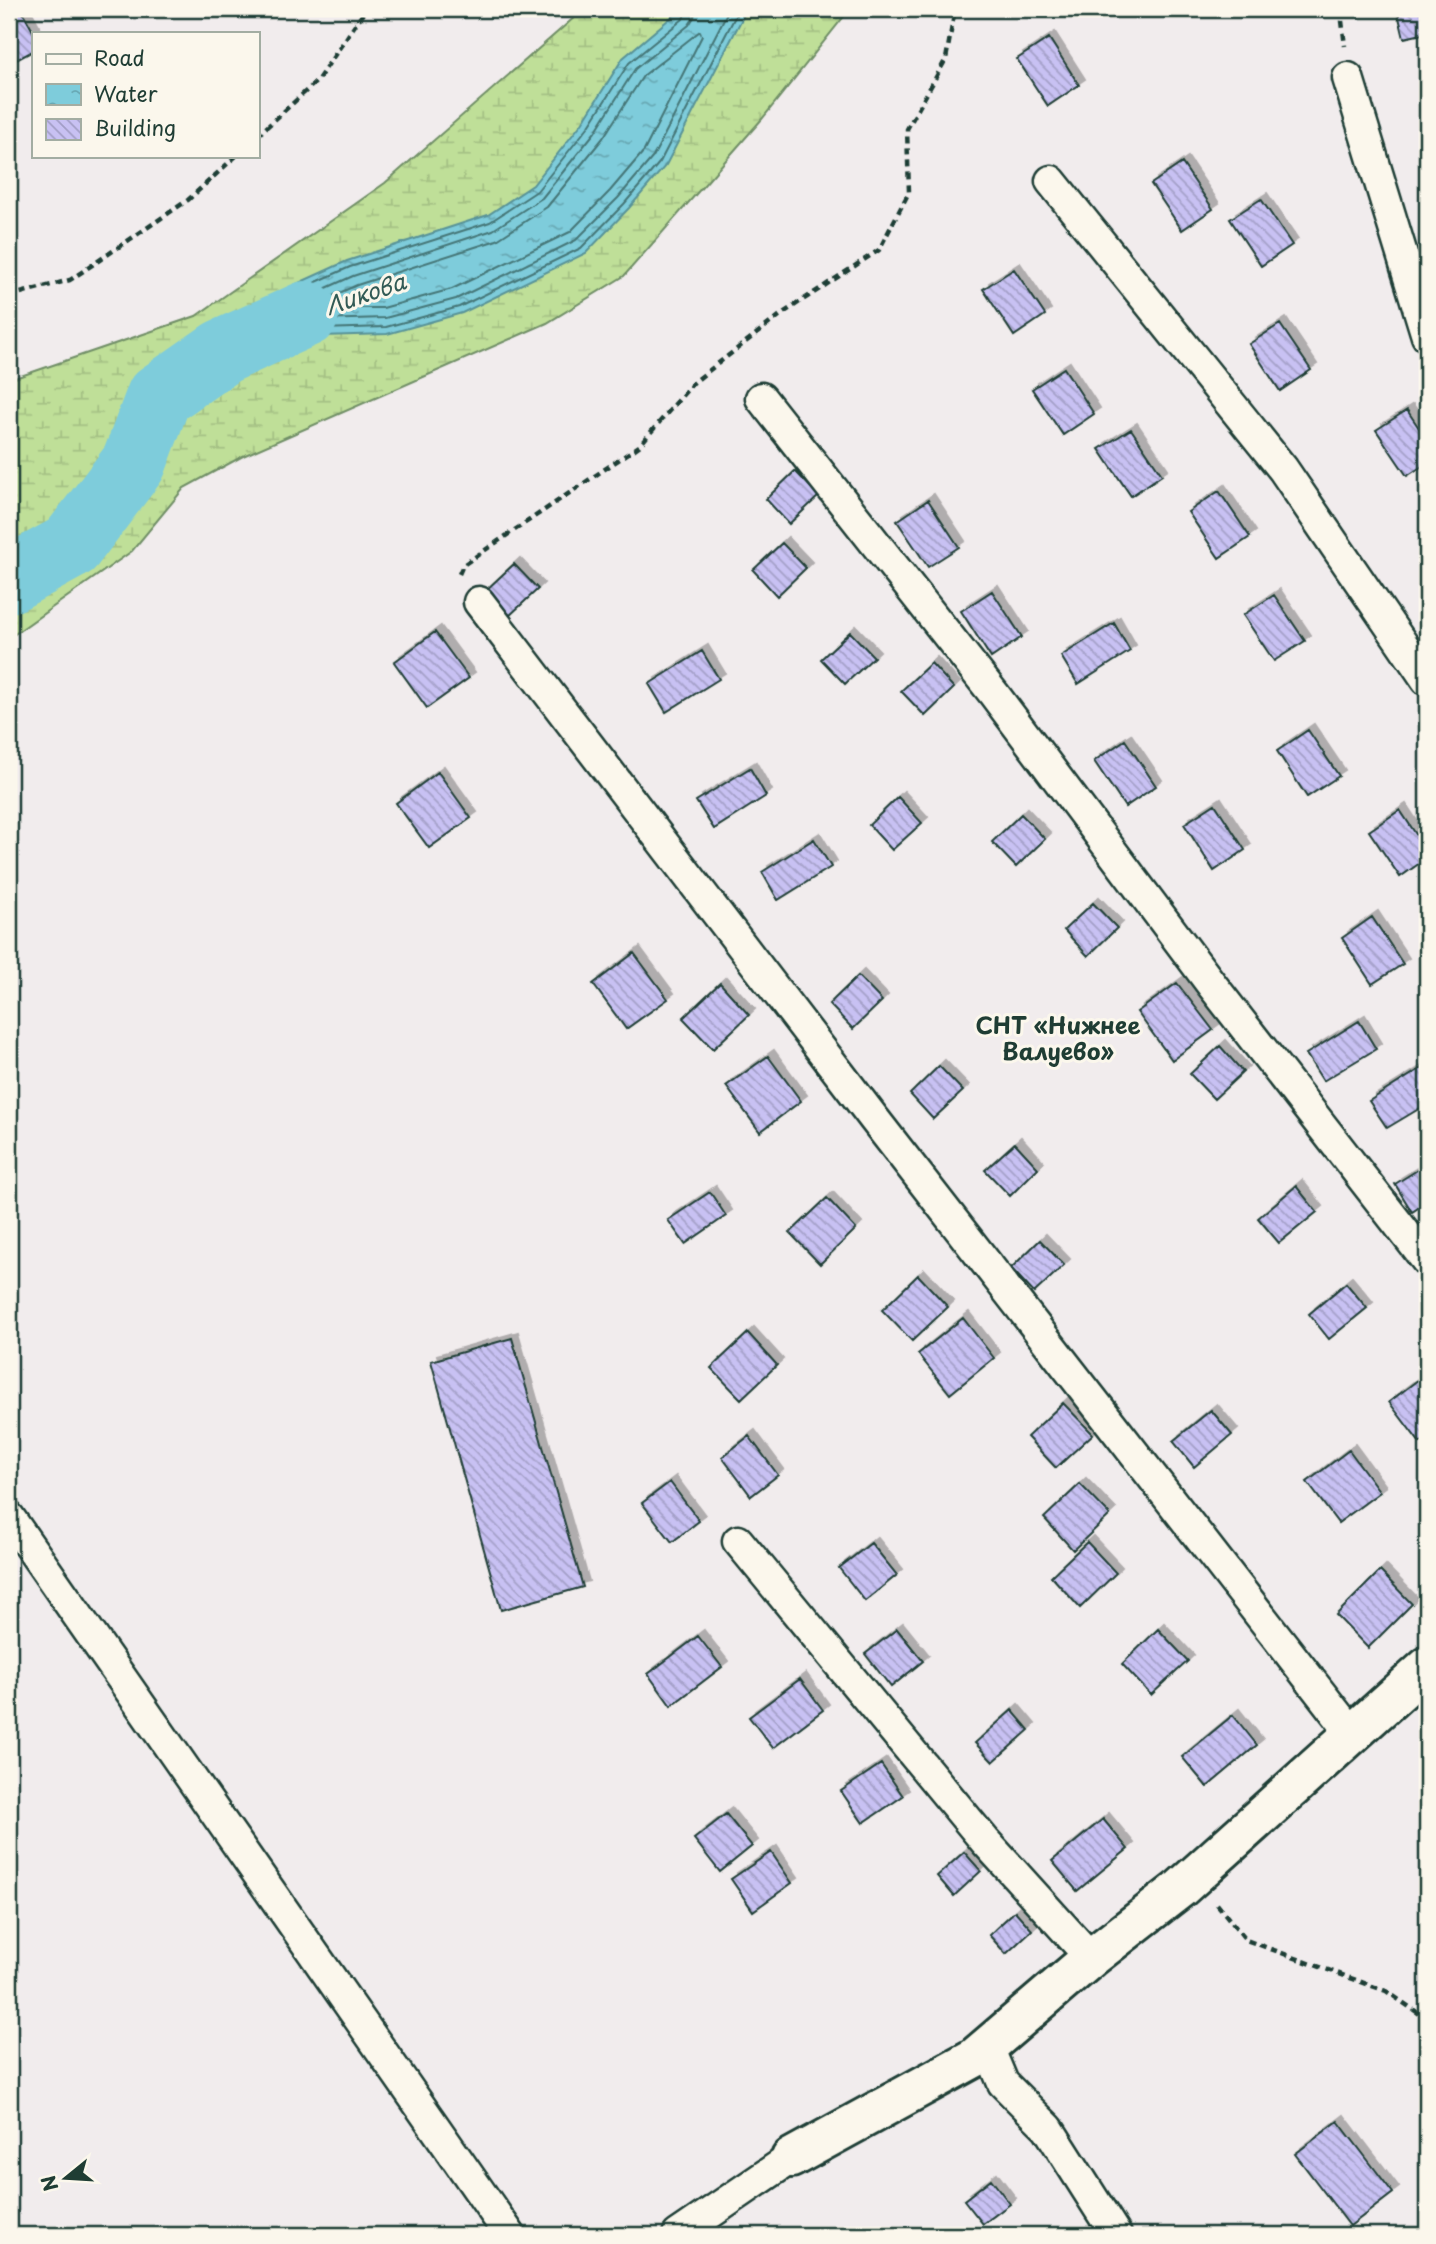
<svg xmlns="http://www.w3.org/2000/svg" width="1436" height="2244" viewBox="0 0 1436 2244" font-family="'Playpen Sans',sans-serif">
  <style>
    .wetland { fill: url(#wetland-marsh); stroke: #6f8e66; stroke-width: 2 }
    .water { fill: url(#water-ripples); stroke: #589398; stroke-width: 2 }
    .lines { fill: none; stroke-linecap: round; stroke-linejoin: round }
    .shore { stroke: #457677; stroke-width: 2 }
    .river { stroke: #7eccdb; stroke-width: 66 }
    .building { fill: url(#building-back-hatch); stroke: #1f3d34; stroke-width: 2; filter: url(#shadow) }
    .minor-casing { stroke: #1f3d34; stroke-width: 35 }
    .tertiary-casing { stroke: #1f3d34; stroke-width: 44 }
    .path { stroke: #1f3d34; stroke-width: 4.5; stroke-dasharray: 7 5; stroke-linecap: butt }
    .minor { stroke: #fbf7ec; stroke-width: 30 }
    .tertiary { stroke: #fbf7ec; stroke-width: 38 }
    .labels { text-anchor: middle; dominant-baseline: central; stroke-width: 6; stroke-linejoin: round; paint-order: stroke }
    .water-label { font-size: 23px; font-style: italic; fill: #325a55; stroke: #fbf7ec }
    .neighbourhood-label { font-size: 23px; font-weight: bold; fill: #1f3d34; stroke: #fbf7ec }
  </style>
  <defs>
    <pattern id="wetland-marsh" width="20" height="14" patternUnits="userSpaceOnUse" patternTransform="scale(1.75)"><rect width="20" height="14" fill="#bfdf98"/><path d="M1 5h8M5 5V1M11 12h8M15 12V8" fill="none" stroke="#a4c084"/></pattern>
    <pattern id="water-ripples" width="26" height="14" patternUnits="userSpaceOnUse" patternTransform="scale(1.75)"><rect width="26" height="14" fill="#7eccdb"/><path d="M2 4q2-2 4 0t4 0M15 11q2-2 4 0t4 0" fill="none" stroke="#67a7b2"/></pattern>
    <pattern id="building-back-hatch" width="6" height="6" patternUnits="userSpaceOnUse" patternTransform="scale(1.75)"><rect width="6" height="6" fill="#c8c1f3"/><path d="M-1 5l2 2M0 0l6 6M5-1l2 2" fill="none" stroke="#a29ec6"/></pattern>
    <filter id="shadow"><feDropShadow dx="6" dy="-6" stdDeviation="0" flood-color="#0004"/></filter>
  </defs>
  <rect width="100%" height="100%" fill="#f1eced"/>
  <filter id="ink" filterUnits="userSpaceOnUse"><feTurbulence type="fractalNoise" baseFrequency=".0143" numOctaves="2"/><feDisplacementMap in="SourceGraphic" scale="14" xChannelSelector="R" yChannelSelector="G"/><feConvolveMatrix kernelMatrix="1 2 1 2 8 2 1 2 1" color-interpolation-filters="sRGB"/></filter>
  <g filter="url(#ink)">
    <path class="wetland" d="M584,9H846L845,15L762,119L624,276L547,323L243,456L184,488L132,551L9,638V380L196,316L385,183Z"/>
    <path class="water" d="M681,9H747L666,165L629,208L586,253L462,313L387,334L321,336L265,354L222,352L283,290L347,261L488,215L533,185L582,123L623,58Z"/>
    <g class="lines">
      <path class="shore" d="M687,9L683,19L629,63L588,127L537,191L490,222L350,267L287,295L244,340L243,345L265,347L320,329L386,327L459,307L581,248L624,204L660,162L739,9
        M696,9L694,17L689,25L635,69L595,132L542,198L493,230L353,276L293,303L265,331V335L269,336L318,320L385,318L456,299L576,240L618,198L653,157L729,9
        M700,31L702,36L644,151L610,191L570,232L452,289L383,308H316L317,303L357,285L497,240L547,207L603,138L643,76Z"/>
      <path class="river" d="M9,580L71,546L134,463L159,396L222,352L306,314"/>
    </g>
    <path class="building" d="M9,9H21L34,33L33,51L9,64Z
      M1397,9H1427V33L1404,38Z
      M1049,38L1079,85L1048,106L1017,59Z
      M1182,163L1213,209L1182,230L1151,184Z
      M1261,199L1292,245L1261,266L1230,219Z
      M1014,269L1045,315L1014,336L983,289Z
      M1280,324L1311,370L1280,391L1249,344Z
      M1064,368L1094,414L1063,435L1032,389Z
      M1407,410L1427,440V463L1407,476L1376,430Z
      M1131,429L1162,475L1131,496L1099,449Z
      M795,471L819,496L789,524L766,499Z
      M1219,491L1250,537L1219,558L1188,512Z
      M928,500L959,547L928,567L897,521Z
      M782,543L806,568L777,596L753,570Z
      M514,564L538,589L508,617L485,591Z
      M992,591L1022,637L991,658L961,611Z
      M1274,595L1305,641L1274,661L1243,615Z
      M1114,623L1130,651L1078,684L1061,656Z
      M435,632L469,678L427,708L394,662Z
      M850,632L874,657L845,684L821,659Z
      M702,651L719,679L666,712L649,684Z
      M931,663L954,688L925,716L901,691Z
      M1308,730L1339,776L1307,797L1277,751Z
      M1125,740L1156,786L1125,807L1094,761Z
      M750,768L766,796L714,829L696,801Z
      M438,772L471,818L429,848L396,803Z
      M898,797L922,823L892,850L869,825Z
      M1215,804L1245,850L1214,871L1184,824Z
      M1400,810L1427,851V858L1400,877L1369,831Z
      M1021,814L1045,839L1016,867L992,842Z
      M814,839L831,867L778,900L762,872Z
      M1093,903L1117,928L1088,956L1064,930Z
      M1372,917L1403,964L1372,984L1342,938Z
      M634,953L668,999L626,1029L593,984Z
      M858,976L882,1001L853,1029L829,1004Z
      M720,983L749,1015L713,1049L683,1018Z
      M1177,983L1213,1030L1172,1060L1137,1012Z
      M1359,1021L1376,1049L1323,1081L1306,1054Z
      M1220,1046L1243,1072L1214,1099L1190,1074Z
      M768,1056L801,1101L760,1132L726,1086Z
      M939,1066L963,1091L933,1119L910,1094Z
      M1422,1068L1427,1076V1104L1387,1128L1369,1101Z
      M1015,1143L1038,1168L1010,1196L985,1170Z
      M1427,1164V1202L1412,1212L1395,1184Z
      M1296,1186L1317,1212L1279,1243L1258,1218Z
      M710,1192L726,1216L685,1244L668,1220Z
      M827,1198L856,1229L820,1264L790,1233Z
      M1040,1240L1064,1265L1034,1293L1011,1268Z
      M918,1275L948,1307L912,1341L882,1310Z
      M1346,1283L1367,1308L1329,1339L1309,1314Z
      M963,1318L994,1358L950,1394L918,1354Z
      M748,1333L777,1365L741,1399L711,1368Z
      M512,1338L583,1587L501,1610L431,1361Z
      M1427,1373V1438L1420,1443L1389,1402Z
      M1063,1403L1093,1434L1056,1468L1027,1437Z
      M1211,1410L1232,1435L1194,1467L1173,1441Z
      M749,1436L778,1475L751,1496L722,1457Z
      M1349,1450L1380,1492L1338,1523L1307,1482Z
      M670,1482L699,1521L672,1542L642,1503Z
      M1080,1484L1110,1515L1073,1550L1044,1518Z
      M1087,1542L1116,1573L1080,1608L1051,1576Z
      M871,1543L897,1575L865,1601L839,1568Z
      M1380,1571L1412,1604L1368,1648L1336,1615Z
      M897,1629L923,1661L891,1687L865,1654Z
      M1158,1629L1188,1661L1151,1695L1122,1664Z
      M698,1636L722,1667L671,1706L648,1674Z
      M800,1679L823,1710L773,1748L749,1717Z
      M1012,1710L1029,1730L993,1762L975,1743Z
      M1233,1715L1257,1745L1207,1787L1182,1757Z
      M881,1764L903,1796L863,1823L841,1791Z
      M726,1814L752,1846L720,1872L694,1839Z
      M1103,1819L1128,1849L1077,1891L1052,1861Z
      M771,1852L792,1883L753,1911L731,1879Z
      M964,1852L981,1871L954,1896L937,1876Z
      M1015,1911L1032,1930L1006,1954L989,1935Z
      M1338,2121L1393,2193L1350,2226L1295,2154Z
      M991,2179L1010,2204L983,2224L964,2200Z"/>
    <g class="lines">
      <g class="minor-casing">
        <path id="minor" d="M1348,78L1427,336
          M1051,181L1283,469L1427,680
          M761,398L994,694L1212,985L1427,1261
          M479,602L875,1120L1353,1735
          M9,1517L510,2235
          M738,1541L985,1841L1091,1958
          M988,2047L1003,2083L1048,2128L1116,2235
          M678,2235L791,2158"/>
      </g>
      <g class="tertiary-casing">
        <path id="tertiary" d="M791,2158L974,2058L1091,1958L1181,1888L1427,1667"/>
      </g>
      <path class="path" d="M1344,9L1342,21L1345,46
        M257,136L317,81L366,9
        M9,296L70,280L188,200L236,156
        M459,574L463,565L639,446L693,383L783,313L879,250L909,192L907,129L946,59L955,9
        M1217,1904L1246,1940L1386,1991L1427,2019"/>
      <use href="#minor" class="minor"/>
      <use href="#tertiary" class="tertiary"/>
    </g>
  </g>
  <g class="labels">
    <g class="water-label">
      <text transform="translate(365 293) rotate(-19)">Ликова</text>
    </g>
    <g class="neighbourhood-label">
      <text x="1058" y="1024">СНТ «Нижнее<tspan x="1058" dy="26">Валуево»</tspan></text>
    </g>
  </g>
  <rect width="1436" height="2244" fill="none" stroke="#fbf7ec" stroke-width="35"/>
  <rect x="18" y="18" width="1401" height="2209" fill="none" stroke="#1f3d34" stroke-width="2.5" filter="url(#ink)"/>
  <rect x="32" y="32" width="228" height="126" fill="#fbf7ec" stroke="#a3ada2" stroke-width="2"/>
  <rect x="46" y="54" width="35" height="10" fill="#fbf7ec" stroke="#a3ada2" stroke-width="2"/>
  <text x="94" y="66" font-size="21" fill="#1f3d34">Road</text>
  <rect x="46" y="84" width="35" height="21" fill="url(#water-ripples)" stroke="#a3ada2" stroke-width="2"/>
  <text x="94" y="102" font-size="21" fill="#1f3d34">Water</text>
  <rect x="46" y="119" width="35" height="21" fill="url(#building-back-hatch)" stroke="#a3ada2" stroke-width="2"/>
  <text x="94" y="136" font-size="21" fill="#1f3d34">Building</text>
  <g transform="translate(66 2178) rotate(252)" stroke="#fbf7ec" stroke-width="5" paint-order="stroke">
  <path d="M0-5L12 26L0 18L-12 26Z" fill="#1f3d34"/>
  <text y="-10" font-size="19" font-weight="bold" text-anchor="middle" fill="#1f3d34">N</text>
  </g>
</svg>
